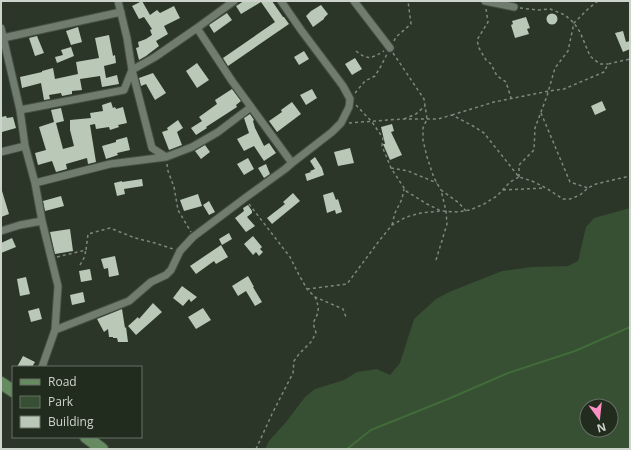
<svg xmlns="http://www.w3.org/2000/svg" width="631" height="450" viewBox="0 0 631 450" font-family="'Open Sans',sans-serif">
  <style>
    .green { fill: #374f32; fill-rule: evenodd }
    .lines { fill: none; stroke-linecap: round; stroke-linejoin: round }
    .stream { stroke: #416b3a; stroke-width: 2 }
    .building { fill: #bac8b7 }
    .street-casing { stroke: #475145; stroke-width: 9 }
    .primary-casing { stroke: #475145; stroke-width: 14 }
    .path { stroke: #7f887d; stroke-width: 1.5; stroke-dasharray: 3 3; stroke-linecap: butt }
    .street { stroke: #707d6e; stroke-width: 7 }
    .primary { stroke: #678b60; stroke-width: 12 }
  </style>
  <rect width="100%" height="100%" fill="#2b3629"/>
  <path class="green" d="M630,208V449H265L269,441L286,422L305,397L315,389L344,380L357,372L377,369L390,375L400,363L414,319L436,299L449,292L502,271L532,267L568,266L578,261L586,227L594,218ZM587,406H611V430H587Z"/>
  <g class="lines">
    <path class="stream" d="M347,449L371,430L448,399L508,373L575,351L630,327"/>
  </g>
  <path class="building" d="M142,1L150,15L157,10L160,13L174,6L180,18L164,26L168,34L156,41L159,46L146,56L139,60L136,48L139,47L138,42L146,39L152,35L150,30L152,29L144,17L139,19L132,6Z
    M244,1H272L283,17H284L289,24L228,66L223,58L275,22L261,2L241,14L236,6Z
    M321,5L328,14L324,18V19L313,27L306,16L311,11Z
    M227,13L232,20L214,33L209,25Z
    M546.5 19a5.5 5.5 0 1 1 11 0a5.5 5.5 0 1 1-11 0Z
    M526,17L530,28L527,29L529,34L515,38L511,25L513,24L512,21Z
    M78,27L82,42L71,45L66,31Z
    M623,31L626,42L630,41V49L623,52L615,33Z
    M109,35L113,56L115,55L116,63L104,66L106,78L117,75L119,84L102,87L100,76L80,79L82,90L72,91V94L62,96L61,93L49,95L50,99L44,100L41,83L22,88L20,77L42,72V71L53,68L55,79L78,74L76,62L99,58L95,38Z
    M37,36L44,53L35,56L29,38Z
    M71,47L74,56L57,63L55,57L63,55L61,50Z
    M304,51L309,59L299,65L294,57Z
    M355,58L362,69L352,75L345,64Z
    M197,63L209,80L197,88L186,71Z
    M153,73L166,93L155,100L146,84L141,86L139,78Z
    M232,89L241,101L236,105L237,107L206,127L207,128L196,135L191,128L202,121L199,117L217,104L215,100Z
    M312,89L317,98L306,105L300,95Z
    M602,101L606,110L595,115L591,106Z
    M111,102L113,108L115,107L116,109L123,107L127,123L118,125L119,127L110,130L109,127L96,129L95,124L90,125L96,162L88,164L87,158L66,164L67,169L56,172L52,161L38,165L35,153L46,150L39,127L54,122L51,110L61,108L64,121L56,123L63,149L74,146L70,130V120L91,118L90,113L103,111L102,105Z
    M292,102L301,114L277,132L269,121L282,112L281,110Z
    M250,114L254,120L253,121L255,128L264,146L269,143L276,153L264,161L254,146L244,151L237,139L249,133L244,118Z
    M6,116L7,118L13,117L16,128L2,132L1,129V117Z
    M178,120L183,128L177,132L182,145L169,150L162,132L168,130L167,128Z
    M392,124L394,131L391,132L402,155L390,160L383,144H385L381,127Z
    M127,137L130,150L117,153L118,155L106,159L102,146L116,142V140Z
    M205,145L210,152L201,159L195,151Z
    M350,148L354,163L338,166L334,152Z
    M315,157L322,168L324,175L307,181L305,174L311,172L310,171L315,169L310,161Z
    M248,158L254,169L244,175L237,164Z
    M266,164L270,174L264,178L258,168Z
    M142,179L143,186L124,189L125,194L117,196L114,183L122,181V182Z
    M2,191L9,214L1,217V192Z
    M333,192L336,200L338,199L342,212L336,214L335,210L327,213L323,195Z
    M293,193L300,201L272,224L267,218L285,204L283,202Z
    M198,194L202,206L184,211L180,200Z
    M61,196L64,206L45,211L43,201Z
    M209,201L215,212L209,215L203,205Z
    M248,205L252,211V213L247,217L255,226L246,232L235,218L244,211L243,208Z
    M70,229L73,251L55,254L50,232Z
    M229,233L232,239L222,245L219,239Z
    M253,236L262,247L260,249L263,252L259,256L256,252L253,255L244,244Z
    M12,238L16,247L1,253V243Z
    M221,245L228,257L216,264L214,261L196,274L190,266Z
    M115,256L119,275L109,277L108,268L104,269L101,259Z
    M90,269L92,280L81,282L79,271Z
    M248,276L254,287H253L262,302L255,306L246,291L238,296L232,286Z
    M26,277L30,294L20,296L17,279Z
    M182,286L197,297L191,302L189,299L183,306L173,298Z
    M83,292L85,302L72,305L70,295Z
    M153,303L162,312L136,335L128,326L138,317L139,319Z
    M39,308L42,319L31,322L28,311Z
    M203,308L211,320L196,329L188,317Z
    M122,309L125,328L126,327L128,342H118L117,338H113V337H109L108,329L104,332L97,319Z
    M23,356L35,362L32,367H17Z"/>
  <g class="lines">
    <g class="street-casing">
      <path id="street" d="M281,1L301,30L343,86L350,99L349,107L341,123L332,132L292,163
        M354,1L390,48
        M485,1L514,7
        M1,28L20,110L25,146L35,183L42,221L58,286L55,330L42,367
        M3,38L121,12
        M20,110L124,90L132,70L155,57L197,28L234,1
        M1,152L25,146
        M166,157L192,147L218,132L251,107
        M35,183L110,164L166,157L152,148L132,70L127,38L118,1
        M1,231L20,225L42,221
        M55,330L129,301L151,282L166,275L171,270L180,251L193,237L245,198L285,169L292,163L232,81L197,28"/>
    </g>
    <g class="primary-casing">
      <path id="primary" d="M1,383L13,391
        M86,437L102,449"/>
    </g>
    <path class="path" d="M520,8L538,10L550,9L565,15L574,23L580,32L590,56L596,61L601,64H608
      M486,9L488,22L477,40L479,48L486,60L491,64L497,76L506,82L511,98
      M394,41L396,37L411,24L408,1
      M356,51C368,61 372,58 384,51
      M393,53L424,99L427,119L423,128V140L427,157L434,178L441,190
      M355,93L365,81L375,76L381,66L387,54
      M356,105L372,122L383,138L382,146L391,168L406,191L427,204L441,211
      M541,113L570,182L588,188
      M452,115L494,102L549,91L564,89L604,72L608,64L630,59
      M404,119L416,114L425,106
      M349,123L402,119H438L452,115L473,126L484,133L519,177L532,181L546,188L563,199H570L580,195L588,188L596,184L630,176
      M167,164L168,171L174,187L178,210L191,232
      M391,168L408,171L437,183
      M519,177V165L534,150L535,128L547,96L555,68L568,51L574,23L589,8L598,1
      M503,190L545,188
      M249,204L290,257L299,275L307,289L315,297L343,309L346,317
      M392,225L395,213L402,199L404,189
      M57,257L86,250L88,234L110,228L135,238L155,243L173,249
      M436,260L447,224L446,211L441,190L459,203L466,211
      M80,265L84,258L86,250
      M307,289L347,284L379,241L392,225L406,217L421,213L441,211L458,212L470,210L484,204L497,196L510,182L519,177
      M256,449L272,414L293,373L294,361L299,354L311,342L316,333L313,323C319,312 320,309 315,297"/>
    <use href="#street" class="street"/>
    <use href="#primary" class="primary"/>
  </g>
  <rect width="631" height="450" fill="none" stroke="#cdd4cb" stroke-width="4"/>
  <rect x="12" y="366" width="130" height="72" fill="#212c1f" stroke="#666f64"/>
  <rect x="20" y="379" width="20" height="6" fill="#678b60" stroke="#666f64"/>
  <text x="48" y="386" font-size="12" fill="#cdd4cb">Road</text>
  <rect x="20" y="396" width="20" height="12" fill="#374f32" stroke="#666f64"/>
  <text x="48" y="406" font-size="12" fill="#cdd4cb">Park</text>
  <rect x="20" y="416" width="20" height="12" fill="#bac8b7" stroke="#666f64"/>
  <text x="48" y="426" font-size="12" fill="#cdd4cb">Building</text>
  <g transform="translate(599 418) rotate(165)"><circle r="19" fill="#212c1f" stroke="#666f64"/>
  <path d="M0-3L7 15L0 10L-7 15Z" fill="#fc8fc3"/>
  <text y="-6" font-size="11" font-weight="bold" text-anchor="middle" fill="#cdd4cb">N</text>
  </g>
</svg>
